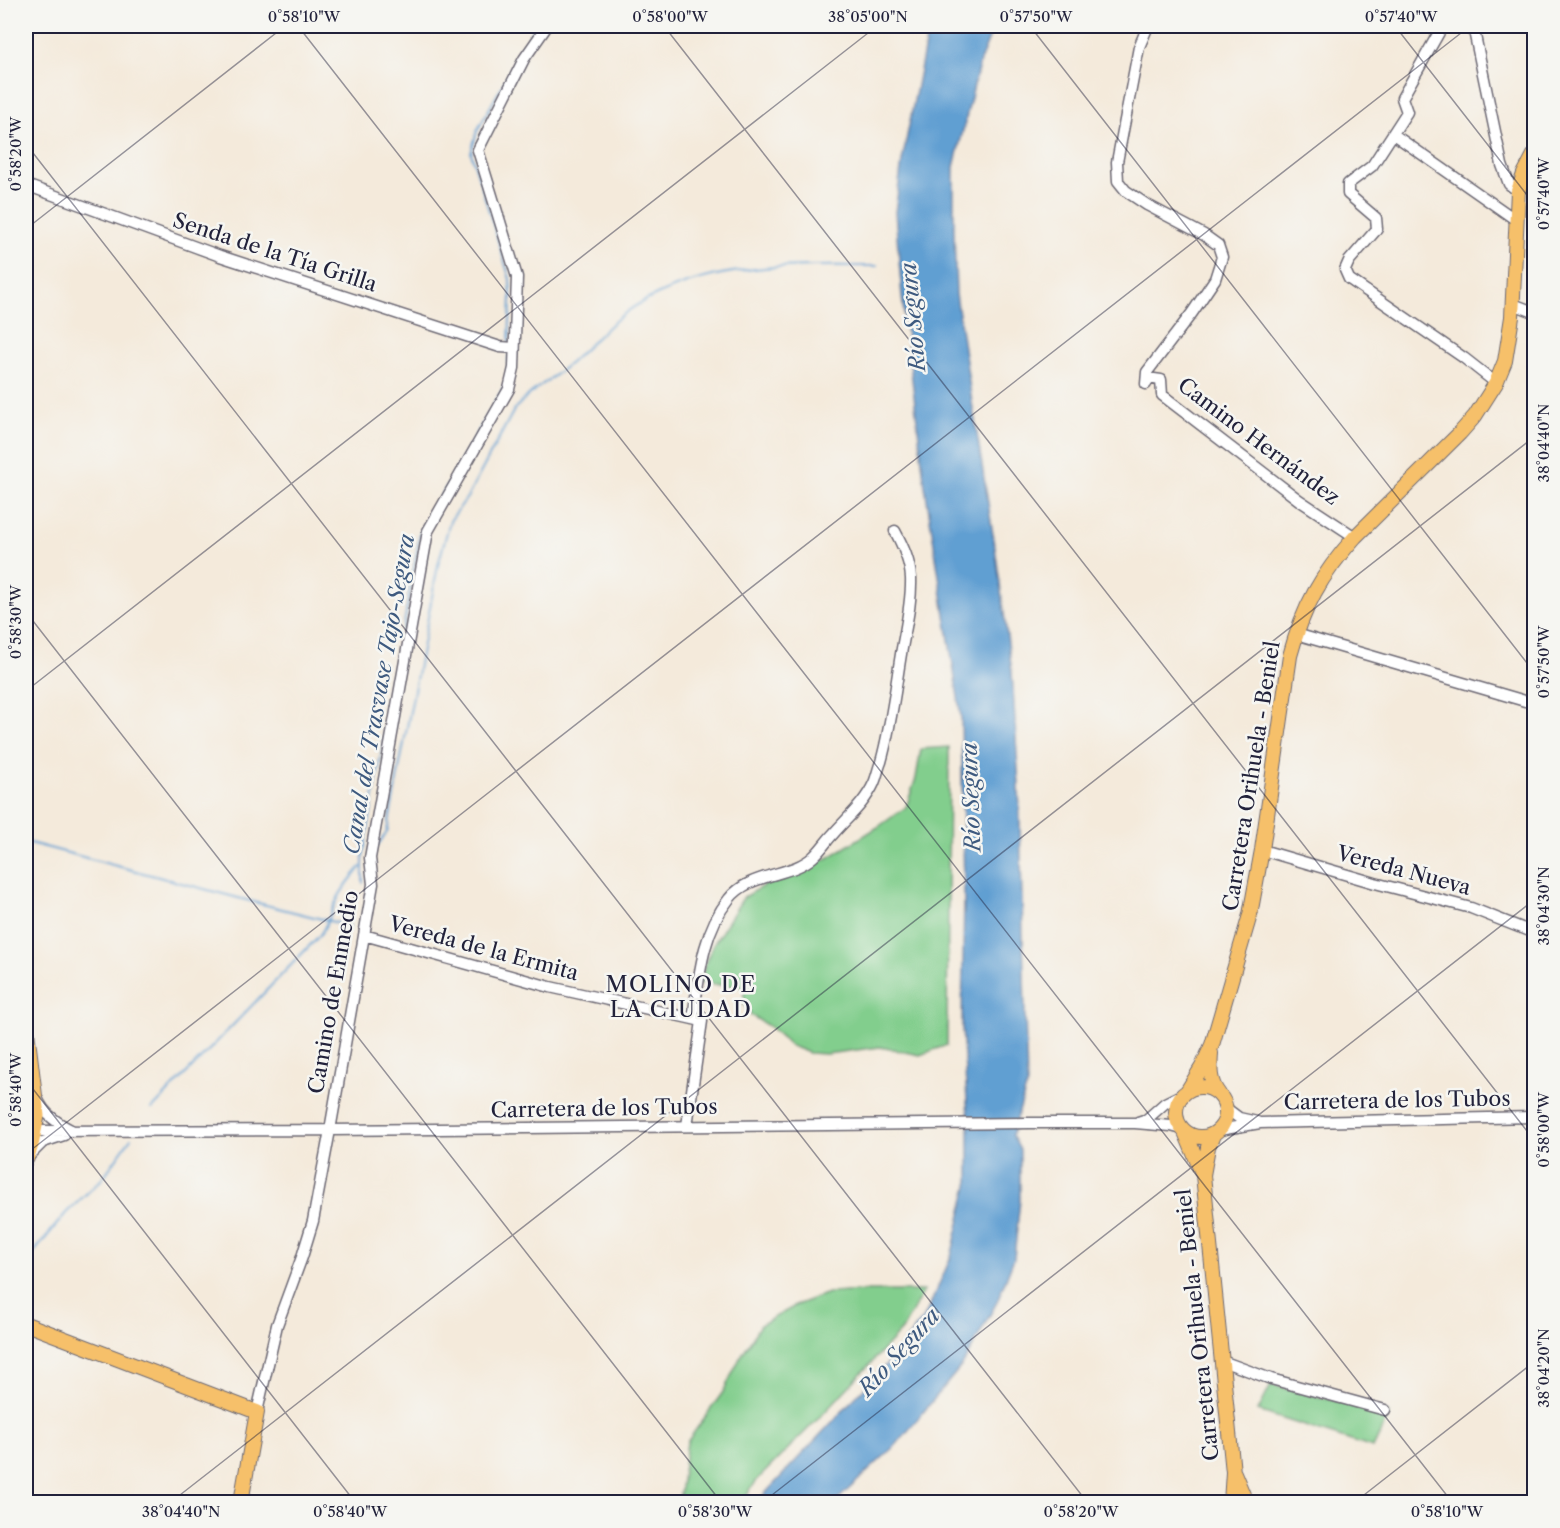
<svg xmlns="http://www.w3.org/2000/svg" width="1560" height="1528" viewBox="0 0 1560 1528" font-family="'Libre Caslon Text',serif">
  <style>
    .green { fill: #82ce8d; stroke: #527864; stroke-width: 1.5 }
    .water { fill: #609fd2; stroke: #416086; stroke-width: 1.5 }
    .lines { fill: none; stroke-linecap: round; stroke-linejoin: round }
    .stream { stroke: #609fd2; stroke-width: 2 }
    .minor-casing { stroke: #6c6873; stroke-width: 13 }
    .major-casing { stroke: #6c6873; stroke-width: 16 }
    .highway-casing { stroke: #6c6873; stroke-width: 17 }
    .minor { stroke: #fff; stroke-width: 10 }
    .major { stroke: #f6c06b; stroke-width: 14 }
    .highway { stroke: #f6c06b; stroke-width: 15 }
    .ticks { fill: none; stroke: #22223b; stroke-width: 1.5; stroke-opacity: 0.45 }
    .labels { text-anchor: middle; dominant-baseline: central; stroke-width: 5; stroke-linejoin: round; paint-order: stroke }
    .street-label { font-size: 21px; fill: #22223b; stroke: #f6f6f2 }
    .water-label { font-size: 22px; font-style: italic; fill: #3e5a7f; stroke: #f6f6f2 }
    .neighbourhood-label { font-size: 22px; letter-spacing: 1.5px; fill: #22223b; stroke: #f6f6f2 }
    .neatline { fill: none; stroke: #22223b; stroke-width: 2 }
    .ticks-label { font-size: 15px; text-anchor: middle; fill: #22223b }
  </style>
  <rect width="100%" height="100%" fill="#f6f6f2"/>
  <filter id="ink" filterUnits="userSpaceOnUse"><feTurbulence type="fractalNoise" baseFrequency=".0167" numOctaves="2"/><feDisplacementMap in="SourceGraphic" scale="12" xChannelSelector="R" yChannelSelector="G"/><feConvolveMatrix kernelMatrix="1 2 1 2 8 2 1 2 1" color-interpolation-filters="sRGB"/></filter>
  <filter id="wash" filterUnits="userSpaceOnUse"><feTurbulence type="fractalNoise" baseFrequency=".008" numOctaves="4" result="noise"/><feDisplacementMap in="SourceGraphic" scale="24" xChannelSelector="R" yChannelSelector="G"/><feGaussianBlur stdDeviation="1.35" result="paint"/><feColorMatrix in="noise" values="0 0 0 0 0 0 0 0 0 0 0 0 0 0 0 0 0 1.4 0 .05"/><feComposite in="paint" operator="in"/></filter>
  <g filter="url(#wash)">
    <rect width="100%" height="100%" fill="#f4eadb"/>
    <path class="green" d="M949,747L947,1045L920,1055L880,1047L826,1054L809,1053L791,1046L770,1027L752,1016L744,1004V987L700,983L706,961L713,945L743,898L771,881L828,858L878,827L906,807L916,778L921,749Z
      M868,1291H924L902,1330L823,1414L758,1479L741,1502H679L687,1442L723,1392L740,1358L760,1325L799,1304L828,1293Z
      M1271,1385L1389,1414L1373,1448L1258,1411Z"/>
    <path class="water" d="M932,26H994L980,61L954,167V230L956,294L972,402L995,547L1012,672L1019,785L1027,1085L1012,1135L1020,1150V1200L1014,1258L997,1302L963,1364L897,1444L835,1502H757L896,1354L926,1314L951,1257L969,1181V1130L962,1028L964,892L961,717L925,487L902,297L895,212L902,161L926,40Z"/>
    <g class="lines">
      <path class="stream" d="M509,343L511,298L510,279L471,153L477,131L535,26
        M508,371L509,353
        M26,842L242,899L350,926
        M378,845L387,832L438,565L450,521L468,496L514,410C529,391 551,380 570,363C589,346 606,326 628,311C640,302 654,296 668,290C736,262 805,266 877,266
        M363,883V857L420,533L505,385
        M152,1109L319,936C327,926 330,914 336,902C342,889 351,878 361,867
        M26,1262L66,1213L102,1179L131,1138"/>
    </g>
  </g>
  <g filter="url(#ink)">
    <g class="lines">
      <g class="minor-casing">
        <path id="minor" d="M1473,26L1502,165L1509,184L1518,191
          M1442,27L1402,98L1407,112L1372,166L1348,184V194L1376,218L1377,229L1349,261L1345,270L1349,279L1464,358L1496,383
          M1393,134L1516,220
          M26,185L220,256L500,347L514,348
          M1513,304L1534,312
          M1147,378L1161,380L1162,395L1299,500L1355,537
          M1146,384L1147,372L1192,313L1215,279L1222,257L1218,245L1204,235L1147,205L1126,191L1118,181L1117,162L1139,47L1148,26
          M1296,634L1525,701
          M1262,850L1375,883L1471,908L1534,933
          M364,935L550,987L702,1021L687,1126
          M693,1019C699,978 702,932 729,899C750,872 791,877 813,857C821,850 827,840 834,833C848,817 865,803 874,783C877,776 878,769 881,762C891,726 895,691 901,654C905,630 912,603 911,578C910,561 903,546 895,531
          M37,1098C44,1114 57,1123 73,1131
          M1227,1109L1239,1118L1257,1122
          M1138,1122L1147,1119L1165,1103L1185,1093
          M1219,1130L1260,1123L1534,1117
          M35,1131L330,1130L1030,1123H1135L1171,1126L1182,1129
          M30,1155L43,1142L64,1135
          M1222,1361L1271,1379L1385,1410
          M257,1412L277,1325L302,1257L313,1221L330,1130L373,884L370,858L428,531L509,389L514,368L517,277L478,150L524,59L547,26"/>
      </g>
      <g class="major-casing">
        <path id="major" d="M1211,1053C1210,1068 1209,1082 1219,1094
          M1176 1112a25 25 0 1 1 50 0a25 25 0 1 1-50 0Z
          M1188,1090L1202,1067L1212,1045L1250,915L1262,850L1290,656C1303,607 1321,575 1355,537L1460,433L1475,416L1496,383L1505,361L1512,317L1518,191L1524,174L1534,155
          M1185,1132L1203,1175L1233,1472L1231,1502
          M1203,1175L1208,1147L1213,1135
          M26,1324L257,1412L241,1502
          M1234,1473L1246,1502"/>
      </g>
      <g class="highway-casing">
        <path id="highway" d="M26,1027L37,1116L31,1145L26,1159"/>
      </g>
      <use href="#minor" class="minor"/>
      <use href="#major" class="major"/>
      <use href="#highway" class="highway"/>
    </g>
  </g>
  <path class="ticks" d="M298,26L1452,1502M664,26L1534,1140M1030,26L1534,672M1395,26L1534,204M26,144L1087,1502M26,229L285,26M26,612L721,1502M26,691L877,26M26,1080L355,1502M26,1154L1470,26M171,1502L1534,437M763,1502L1534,900M1355,1502L1534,1362"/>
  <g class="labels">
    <g class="street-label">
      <text transform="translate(275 252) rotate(18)">Senda de la Tía Grilla</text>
      <text transform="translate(1259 441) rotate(37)">Camino Hernández</text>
      <text transform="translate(1251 776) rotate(-81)">Carretera Orihuela - Beniel</text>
      <text transform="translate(1404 870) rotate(15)">Vereda Nueva</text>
      <text transform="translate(484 948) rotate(15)">Vereda de la Ermita</text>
      <text transform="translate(333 992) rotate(-80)">Camino de Enmedio</text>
      <text transform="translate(1397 1100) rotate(-1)">Carretera de los Tubos</text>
      <text transform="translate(604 1108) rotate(-1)">Carretera de los Tubos</text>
      <text transform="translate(1197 1325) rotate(-96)">Carretera Orihuela - Beniel</text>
    </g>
    <g class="water-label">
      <text transform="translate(913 317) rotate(-95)">Río Segura</text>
      <text transform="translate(379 694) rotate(-80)">Canal del Trasvase Tajo-Segura</text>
      <text transform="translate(971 797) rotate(-92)">Río Segura</text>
      <text transform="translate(899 1352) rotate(-48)">Río Segura</text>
    </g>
    <g class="neighbourhood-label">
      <text x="681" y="984">MOLINO DE<tspan x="681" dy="25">LA CIUDAD</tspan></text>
    </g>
  </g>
  <rect width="1560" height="1528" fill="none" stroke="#f6f6f2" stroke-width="66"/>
  <rect x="33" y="33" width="1494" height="1462" class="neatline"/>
  <g class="ticks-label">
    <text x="304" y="22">0°58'10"W</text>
    <text x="670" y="22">0°58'00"W</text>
    <text x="868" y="22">38°05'00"N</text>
    <text x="1036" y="22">0°57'50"W</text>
    <text x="1401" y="22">0°57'40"W</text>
    <text transform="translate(16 154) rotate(-90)" y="5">0°58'20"W</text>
    <text transform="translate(1544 194) rotate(-90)" y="5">0°57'40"W</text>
    <text transform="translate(1544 443) rotate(-90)" y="5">38°04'40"N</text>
    <text transform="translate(16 622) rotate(-90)" y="5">0°58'30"W</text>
    <text transform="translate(1544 662) rotate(-90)" y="5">0°57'50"W</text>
    <text transform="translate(1544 906) rotate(-90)" y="5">38°04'30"N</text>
    <text transform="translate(16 1090) rotate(-90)" y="5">0°58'40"W</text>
    <text transform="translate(1544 1130) rotate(-90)" y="5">0°58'00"W</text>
    <text transform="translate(1544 1368) rotate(-90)" y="5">38°04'20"N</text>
    <text x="181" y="1517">38°04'40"N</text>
    <text x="350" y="1517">0°58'40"W</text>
    <text x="715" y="1517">0°58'30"W</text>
    <text x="1081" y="1517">0°58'20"W</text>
    <text x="1447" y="1517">0°58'10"W</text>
  </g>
</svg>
